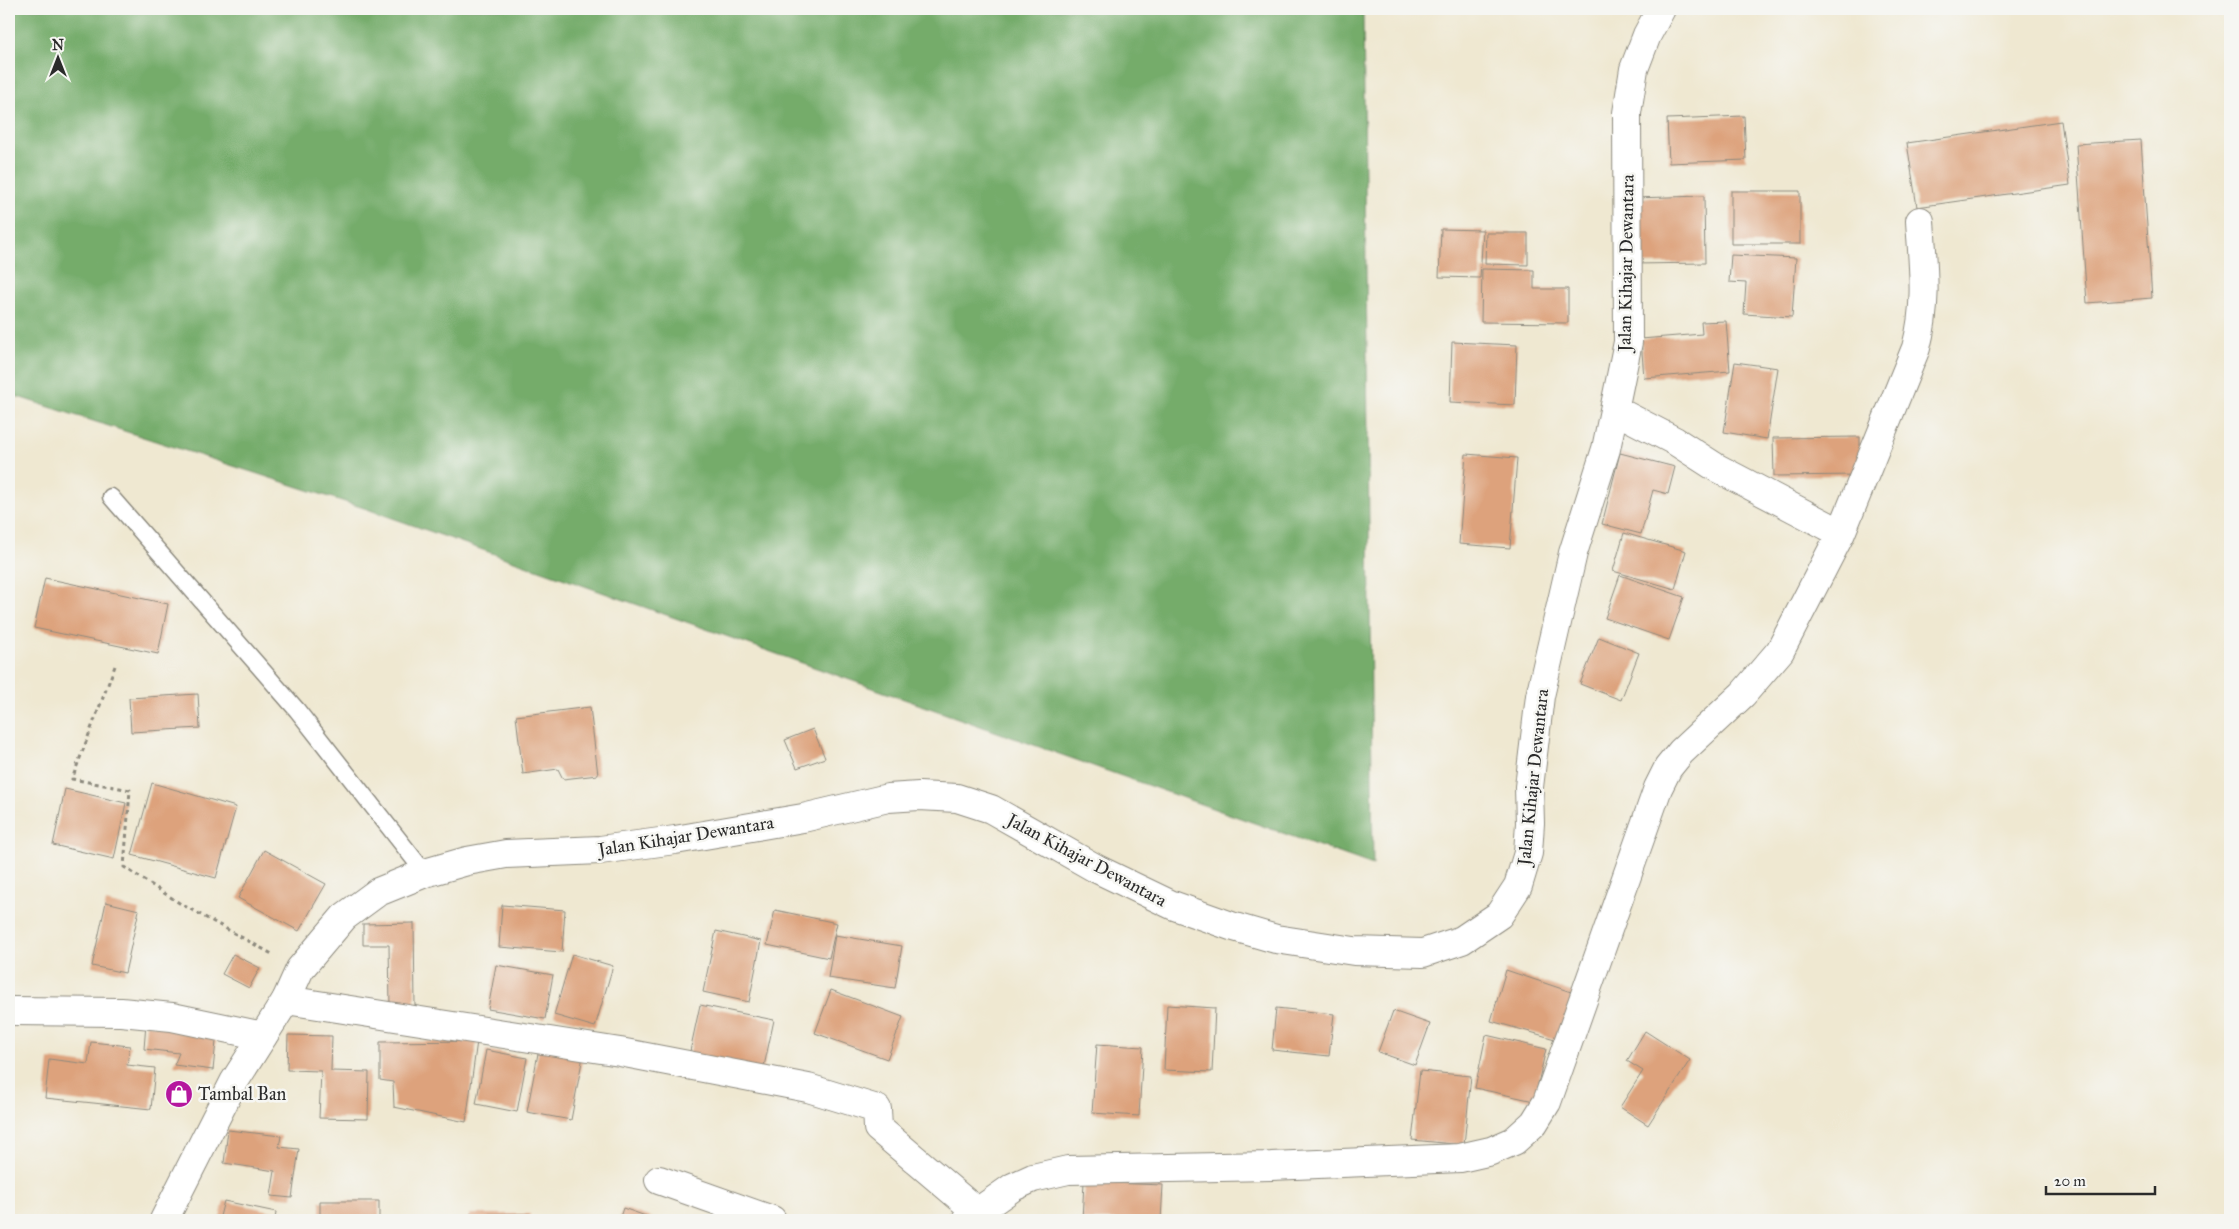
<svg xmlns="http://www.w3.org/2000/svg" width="2239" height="1229" viewBox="0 0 2239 1229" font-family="'IM FELL Great Primer',serif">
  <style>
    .forest { fill: #75ac6a; stroke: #506c4a }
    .building { fill: #dda27b }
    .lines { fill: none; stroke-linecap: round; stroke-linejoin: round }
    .service-casing { stroke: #8d8a7e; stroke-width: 19 }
    .minor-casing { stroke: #8d8a7e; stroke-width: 30 }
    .primary-casing { stroke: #8d8a7e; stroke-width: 30 }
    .path { stroke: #8d8a7e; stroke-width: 3; stroke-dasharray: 4 4; stroke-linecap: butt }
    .service { stroke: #fff; stroke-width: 16 }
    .minor { stroke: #fff; stroke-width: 28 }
    .primary { stroke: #fff; stroke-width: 28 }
    .labels { text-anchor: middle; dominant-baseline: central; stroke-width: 5; stroke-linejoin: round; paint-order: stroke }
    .street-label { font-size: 18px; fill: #2b2b2b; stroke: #f6f6f2 }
    .poi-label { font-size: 18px; fill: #2b2b2b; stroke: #f6f6f2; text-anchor: start }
  </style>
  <rect width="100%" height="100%" fill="#f6f6f2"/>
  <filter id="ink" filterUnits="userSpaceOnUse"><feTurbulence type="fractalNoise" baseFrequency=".02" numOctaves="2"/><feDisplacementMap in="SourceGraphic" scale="10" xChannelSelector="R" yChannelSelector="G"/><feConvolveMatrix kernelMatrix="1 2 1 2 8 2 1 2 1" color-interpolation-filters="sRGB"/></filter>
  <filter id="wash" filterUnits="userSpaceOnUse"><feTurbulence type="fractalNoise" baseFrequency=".0096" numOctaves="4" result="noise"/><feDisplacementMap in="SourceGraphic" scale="20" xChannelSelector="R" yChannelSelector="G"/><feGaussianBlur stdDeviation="1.12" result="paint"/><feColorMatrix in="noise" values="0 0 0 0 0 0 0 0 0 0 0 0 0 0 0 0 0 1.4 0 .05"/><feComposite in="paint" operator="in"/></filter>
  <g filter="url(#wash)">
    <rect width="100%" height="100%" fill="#efe8d1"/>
    <path class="forest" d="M9,9H1363L1373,865L367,509L9,394Z"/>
    <g id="blocks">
      <path class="building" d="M1744,116L1746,160L1669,163L1667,119Z
        M2061,121L2070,185L1917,207L1907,143Z
        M2141,140L2152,298L2087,303L2076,144Z
        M1731,191H1800V244H1731Z
        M1704,196L1705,263L1634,264L1633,198Z
        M1441,229L1483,230L1480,278L1439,277Z
        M1486,233H1528V265L1485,264Z
        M1731,255L1796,258L1792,317L1744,314L1746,283L1729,282Z
        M1482,269L1534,270V289H1568V323L1481,322Z
        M1726,321L1730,371L1644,378L1641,339L1702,334L1701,322Z
        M1452,342L1517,345L1515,405L1450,402Z
        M1735,362L1778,368L1767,439L1724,432Z
        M1860,437V475L1774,476L1773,438Z
        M1620,453L1675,467L1668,494L1653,490L1641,534L1602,524Z
        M1466,454L1517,458L1510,548L1459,544Z
        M1624,533L1686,551L1675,589L1613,571Z
        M1620,575L1684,597L1669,640L1605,618Z
        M45,578L168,604L158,654L34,628Z
        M1599,637L1639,653L1621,700L1580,684Z
        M198,694L200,728L131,732L129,698Z
        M590,707L598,775L563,779L558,769L523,774L516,716Z
        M813,729L825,758L797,768L785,740Z
        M152,783L236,807L216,878L132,855Z
        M65,789L126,803L114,859L53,845Z
        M264,850L326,884L299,931L238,898Z
        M106,902L139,910L125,973L92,966Z
        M502,905L565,910L562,952L499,947Z
        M775,910L837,923L829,958L767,945Z
        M414,923L415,1006L390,1007L389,945H363V924Z
        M716,931L761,941L749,1002L703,992Z
        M835,935L902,946L895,988L828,978Z
        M233,954L260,968L249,988L222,974Z
        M572,954L613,966L595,1027L554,1015Z
        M496,965L553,975L545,1019L488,1009Z
        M1506,970L1577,994L1562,1041L1491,1021Z
        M831,990L903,1017L887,1059L815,1033Z
        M700,1005L774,1020L763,1071L689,1056Z
        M1167,1005L1215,1008L1212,1072L1164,1070Z
        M1276,1008L1334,1014L1329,1056L1272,1050Z
        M1393,1011L1430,1024L1415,1065L1378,1052Z
        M146,1024L217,1032L213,1070L174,1065L179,1053L144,1049Z
        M1645,1031L1690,1060L1648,1125L1620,1107L1643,1071L1627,1061Z
        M288,1035L332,1036L331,1071L369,1072L368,1119L319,1118L321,1071L287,1070Z
        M1486,1035L1546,1049L1534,1101L1475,1088Z
        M477,1041L466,1122L394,1107L393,1082L380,1080V1042Z
        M91,1042L130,1046L127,1065L155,1068L151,1109L45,1098L49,1059L88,1064Z
        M1097,1044L1143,1047L1139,1116L1092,1113Z
        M539,1048L583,1056L571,1120L527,1112Z
        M486,1050L527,1058L517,1112L476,1104Z
        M1420,1071L1471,1076L1464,1145L1412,1140Z
        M228,1130L281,1136L279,1147L299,1149L292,1198L271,1196L275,1171L224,1163Z
        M1084,1182L1163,1185L1161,1220H1082Z
        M224,1201L276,1212L275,1220H219Z
        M320,1201H379V1220H320Z
        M623,1208L657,1220H619Z
        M470,1214H530V1220H470Z"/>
    </g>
  </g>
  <g filter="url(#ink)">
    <use href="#blocks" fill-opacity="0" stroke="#8d8a7e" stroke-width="1"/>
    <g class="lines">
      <g class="service-casing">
        <path id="service" d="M111,497L297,710L425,873"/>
      </g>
      <g class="minor-casing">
        <path id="minor" d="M1615,410L1675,441L1717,468L1841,533
          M286,1000L620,1052L808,1088L877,1109L878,1128L976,1211
          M9,1011L121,1012L172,1017L263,1036
          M659,1180L772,1220
          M966,1220L1013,1187L1033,1178L1068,1170L1271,1166L1460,1158L1491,1151L1514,1141L1534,1123L1547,1102L1658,788L1668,768L1681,752L1743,694L1780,651L1841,533L1916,348C1928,303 1923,267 1920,221"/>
      </g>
      <g class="primary-casing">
        <path id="primary" d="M164,1220L234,1082L286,1000L300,969L344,917L378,892L425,873L467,861L506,854L600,850L675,840L803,818L888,798L919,796L957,798L991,809L1097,869L1172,905L1231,926L1276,939L1354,951L1423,953L1462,940L1499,915L1518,886L1528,853L1530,823L1529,787L1540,696L1573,553L1606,449L1628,342L1627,113L1634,69L1647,35L1661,9"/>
      </g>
      <path class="path" d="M115,666L72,779L130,790L124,867L181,904L272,954"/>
      <use href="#service" class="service"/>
      <use href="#minor" class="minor"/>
      <use href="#primary" class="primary"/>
    </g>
  </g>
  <defs>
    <g id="shop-disc" transform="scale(1.4375)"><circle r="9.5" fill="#b5179e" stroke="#f6f6f2"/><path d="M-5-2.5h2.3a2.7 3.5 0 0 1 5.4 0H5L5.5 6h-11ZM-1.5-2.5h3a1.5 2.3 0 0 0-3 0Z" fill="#fff"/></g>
  </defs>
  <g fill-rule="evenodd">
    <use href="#shop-disc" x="179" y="1094"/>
  </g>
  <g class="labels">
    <g class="street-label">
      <text transform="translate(1626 263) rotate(-89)">Jalan Kihajar Dewantara</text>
      <text transform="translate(1533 777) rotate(-84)">Jalan Kihajar Dewantara</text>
      <text transform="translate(686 836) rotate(-9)">Jalan Kihajar Dewantara</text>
      <text transform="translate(1087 860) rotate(28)">Jalan Kihajar Dewantara</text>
    </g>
    <g class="poi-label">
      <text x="198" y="1094">Tambal Ban</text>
    </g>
  </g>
  <rect width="2239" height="1229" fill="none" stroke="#f6f6f2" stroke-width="30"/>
  <g transform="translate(58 58)" stroke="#f6f6f2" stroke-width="4" paint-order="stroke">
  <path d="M0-4L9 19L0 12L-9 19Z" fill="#2b2b2b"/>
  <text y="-8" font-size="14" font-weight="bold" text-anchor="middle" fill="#2b2b2b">N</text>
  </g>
  <path d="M2046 1186v8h109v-8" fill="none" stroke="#2b2b2b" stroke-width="2.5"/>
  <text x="2054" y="1186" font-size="15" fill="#2b2b2b" stroke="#f6f6f2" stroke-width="4" paint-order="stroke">20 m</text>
</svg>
